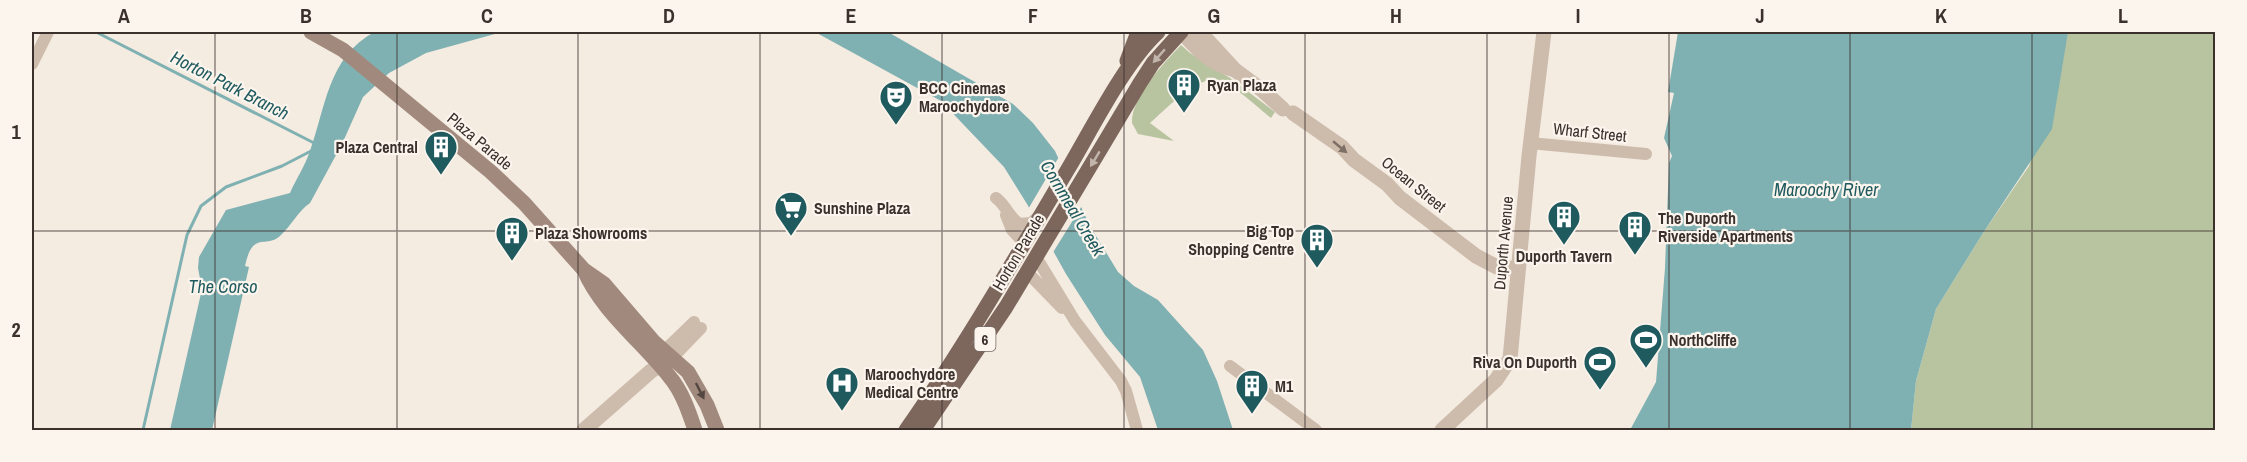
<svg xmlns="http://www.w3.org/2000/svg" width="2247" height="462" viewBox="0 0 2247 462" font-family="'Archivo Narrow',sans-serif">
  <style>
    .green { fill: #b8c4a0 }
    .water { fill: #7fb0b2 }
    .pier { fill: #f4ebe1 }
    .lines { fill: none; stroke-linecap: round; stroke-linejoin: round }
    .stream { stroke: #7fb0b2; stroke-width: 3 }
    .minor { stroke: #cdbbac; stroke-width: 12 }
    .tertiary { stroke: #cdbbac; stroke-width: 15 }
    .secondary { stroke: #a18a7d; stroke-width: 15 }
    .primary { stroke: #7d675c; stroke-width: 15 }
    .oneway { fill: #c2b5ac }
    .oneway2 { fill: #7d6f65 }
    .oneway3 { fill: #544640 }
    .grid { fill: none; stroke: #3b302b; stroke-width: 1.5; stroke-opacity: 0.55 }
    .labels { text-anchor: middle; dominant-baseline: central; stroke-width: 4.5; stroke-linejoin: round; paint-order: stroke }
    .shield { fill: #fbf5ee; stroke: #756b66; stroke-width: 1.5 }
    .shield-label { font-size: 15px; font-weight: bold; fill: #3b302b }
    .poi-label { font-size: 16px; font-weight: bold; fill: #3b302b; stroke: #fbf5ee; text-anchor: start }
    .street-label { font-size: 16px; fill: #3b302b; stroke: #fbf5ee }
    .water-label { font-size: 18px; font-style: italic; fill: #1f5a5e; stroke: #fbf5ee }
    .neatline { fill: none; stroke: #3b302b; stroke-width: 2 }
    .grid-label { font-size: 20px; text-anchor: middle; font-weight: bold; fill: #3b302b }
  </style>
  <rect width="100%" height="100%" fill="#f4ebe1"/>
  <path class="green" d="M2068,32H2215V430H1911L1916,381L1936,309L1983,233L2029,166Z
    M1181,45L1190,53L1230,78L1275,112L1271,118C1257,107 1233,83 1216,80C1197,76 1164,111 1150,123L1174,141L1138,134L1132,123C1131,97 1164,63 1181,45Z"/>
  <path class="water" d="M374,32H502L426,53L389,73L363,97L342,144L310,203C297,212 292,225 281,235C266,250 253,229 245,266L249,267L212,430H170L202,289L198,268L199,257L226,210L290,193C296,179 305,166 310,151C326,106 328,58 374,32Z
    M815,32H888L1013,104L1033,123L1055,151L1090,226L1118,272L1134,286L1158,300L1203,350L1217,381L1233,430H1158L1140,377L1105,335L1066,274L1027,204L1004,167L941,101Z
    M1678,32H2068L2052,129L1983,233L1936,309L1916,381L1911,430H1630L1656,382L1665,268L1669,163L1672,156L1664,138L1674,93L1668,92Z"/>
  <path class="pier" d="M1060,155L1083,204L1052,254L1027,211Z"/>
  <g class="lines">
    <path class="stream" d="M96,32L316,144
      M143,430L187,235L201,206L226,187L282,166L311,151"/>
    <path class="minor" d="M32,64L48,32
      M1530,143L1646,154
      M996,198C1005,204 1009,217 1019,224L1031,223L1039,216
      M1006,215L1012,230L1024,243
      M1036,257L1075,321L1121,381L1126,391L1137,430
      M1027,272L1062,308
      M664,351L694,322
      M672,358L701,328
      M1230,366L1316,430"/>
    <path class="tertiary" d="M1182,32C1198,51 1211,64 1235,70
      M1200,32L1235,70L1262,90L1283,109
      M1293,113L1342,147L1354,160L1387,184L1400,198L1476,256L1497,267L1518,269
      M584,430L651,371L670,360
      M1442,430L1496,380L1510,359L1529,156L1544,32"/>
    <path class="secondary" d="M311,32L343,50L491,172L524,203L584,270L604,284L653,341L688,372L707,405L717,430
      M584,270C600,309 642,342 669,376C682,391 689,412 695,430"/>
    <path class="primary" d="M1127,61L1138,32
      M906,430C965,346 1016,257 1068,169C1093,127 1123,65 1158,32
      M923,430L1006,307L1140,83L1153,63L1181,32"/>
  </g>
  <defs><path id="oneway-solid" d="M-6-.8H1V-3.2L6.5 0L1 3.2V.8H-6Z" transform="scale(1.5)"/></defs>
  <g class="oneway">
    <use href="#oneway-solid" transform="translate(1159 56) rotate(131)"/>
    <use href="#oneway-solid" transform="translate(1095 159) rotate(121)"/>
  </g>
  <use class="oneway2" href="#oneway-solid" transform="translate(1340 147) rotate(40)"/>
  <use class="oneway3" href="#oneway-solid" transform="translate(700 391) rotate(63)"/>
  <path class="grid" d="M215,32V430M397,32V430M578,32V430M760,32V430M942,32V430M1124,32V430M1305,32V430M1487,32V430M1669,32V430M1850,32V430M2032,32V430M32,231H2216"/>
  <defs>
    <g id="building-pin" transform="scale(1.725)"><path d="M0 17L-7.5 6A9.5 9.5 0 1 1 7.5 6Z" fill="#1f5a5e" stroke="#fbf5ee"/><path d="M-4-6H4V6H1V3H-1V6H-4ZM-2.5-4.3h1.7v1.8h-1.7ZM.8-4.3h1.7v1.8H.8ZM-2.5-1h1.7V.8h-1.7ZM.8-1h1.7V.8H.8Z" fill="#fff"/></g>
    <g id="theatre-pin" transform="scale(1.725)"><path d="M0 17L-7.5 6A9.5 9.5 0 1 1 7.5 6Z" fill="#1f5a5e" stroke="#fbf5ee"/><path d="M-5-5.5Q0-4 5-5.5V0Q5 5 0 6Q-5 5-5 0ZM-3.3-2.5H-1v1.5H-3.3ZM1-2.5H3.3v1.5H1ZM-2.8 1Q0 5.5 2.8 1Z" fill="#fff"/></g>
    <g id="supermarket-pin" transform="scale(1.725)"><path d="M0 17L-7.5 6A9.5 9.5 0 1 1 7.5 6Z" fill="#1f5a5e" stroke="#fbf5ee"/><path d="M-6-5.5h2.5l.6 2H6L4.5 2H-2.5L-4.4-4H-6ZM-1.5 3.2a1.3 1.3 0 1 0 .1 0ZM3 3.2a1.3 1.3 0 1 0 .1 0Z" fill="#fff"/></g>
    <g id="stadium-pin" transform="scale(1.725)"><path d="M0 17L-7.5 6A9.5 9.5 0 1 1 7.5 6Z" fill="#1f5a5e" stroke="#fbf5ee"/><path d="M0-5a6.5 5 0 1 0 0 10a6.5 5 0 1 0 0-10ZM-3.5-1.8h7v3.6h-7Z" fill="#fff"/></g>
    <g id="hospital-pin" transform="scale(1.725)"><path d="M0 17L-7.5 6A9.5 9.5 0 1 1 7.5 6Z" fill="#1f5a5e" stroke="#fbf5ee"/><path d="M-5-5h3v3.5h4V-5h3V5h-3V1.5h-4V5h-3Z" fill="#fff"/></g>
  </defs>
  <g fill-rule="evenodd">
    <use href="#building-pin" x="1184" y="85"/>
    <use href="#theatre-pin" x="896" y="97"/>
    <use href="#building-pin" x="441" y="147"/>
    <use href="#supermarket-pin" x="791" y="208"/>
    <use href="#building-pin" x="1564" y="217"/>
    <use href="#building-pin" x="1635" y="227"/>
    <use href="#building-pin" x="512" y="233"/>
    <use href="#building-pin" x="1317" y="240"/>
    <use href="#stadium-pin" x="1646" y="340"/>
    <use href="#stadium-pin" x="1600" y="362"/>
    <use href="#hospital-pin" x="842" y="383"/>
    <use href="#building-pin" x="1252" y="386"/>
  </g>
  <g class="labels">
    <rect class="shield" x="974.5" y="327" width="21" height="24" rx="4.5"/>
    <g class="shield-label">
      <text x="985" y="339">6</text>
    </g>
    <g class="poi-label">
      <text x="1207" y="85">Ryan Plaza</text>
      <text x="919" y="88">BCC Cinemas<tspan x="919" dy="18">Maroochydore</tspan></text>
      <text x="418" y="147" text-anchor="end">Plaza Central</text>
      <text x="814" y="208">Sunshine Plaza</text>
      <text x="1658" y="218">The Duporth<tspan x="1658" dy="18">Riverside Apartments</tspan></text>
      <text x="1294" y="231" text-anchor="end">Big Top<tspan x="1294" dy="18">Shopping Centre</tspan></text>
      <text x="535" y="233">Plaza Showrooms</text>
      <text x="1564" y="256" text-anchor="middle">Duporth Tavern</text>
      <text x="1669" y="340">NorthCliffe</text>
      <text x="1577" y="362" text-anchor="end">Riva On Duporth</text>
      <text x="865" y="374">Maroochydore<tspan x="865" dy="18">Medical Centre</tspan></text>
      <text x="1275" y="386">M1</text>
    </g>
    <g class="street-label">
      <text transform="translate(1590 132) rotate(6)">Wharf Street</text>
      <text transform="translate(480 141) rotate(40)">Plaza Parade</text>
      <text transform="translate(1414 184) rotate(39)">Ocean Street</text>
      <text transform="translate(1503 243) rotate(-85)">Duporth Avenue</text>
      <text transform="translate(1018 252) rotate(-59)">Horton Parade</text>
    </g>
    <g class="water-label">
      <text transform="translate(230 85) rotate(27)">Horton Park Branch</text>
      <text x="1826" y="189">Maroochy River</text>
      <text transform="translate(1073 208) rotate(59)">Cornmeal Creek</text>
      <text x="223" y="286">The Corso</text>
    </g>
  </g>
  <rect width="2247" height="462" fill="none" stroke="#fbf5ee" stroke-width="66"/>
  <rect x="33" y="33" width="2181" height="396" class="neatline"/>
  <g class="grid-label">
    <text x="124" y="23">A</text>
    <text x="306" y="23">B</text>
    <text x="487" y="23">C</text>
    <text x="669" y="23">D</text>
    <text x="851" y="23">E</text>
    <text x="1033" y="23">F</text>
    <text x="1214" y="23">G</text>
    <text x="1396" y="23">H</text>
    <text x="1578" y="23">I</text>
    <text x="1760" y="23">J</text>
    <text x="1941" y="23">K</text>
    <text x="2123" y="23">L</text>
    <text x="16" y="139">1</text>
    <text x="16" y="337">2</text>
  </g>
</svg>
